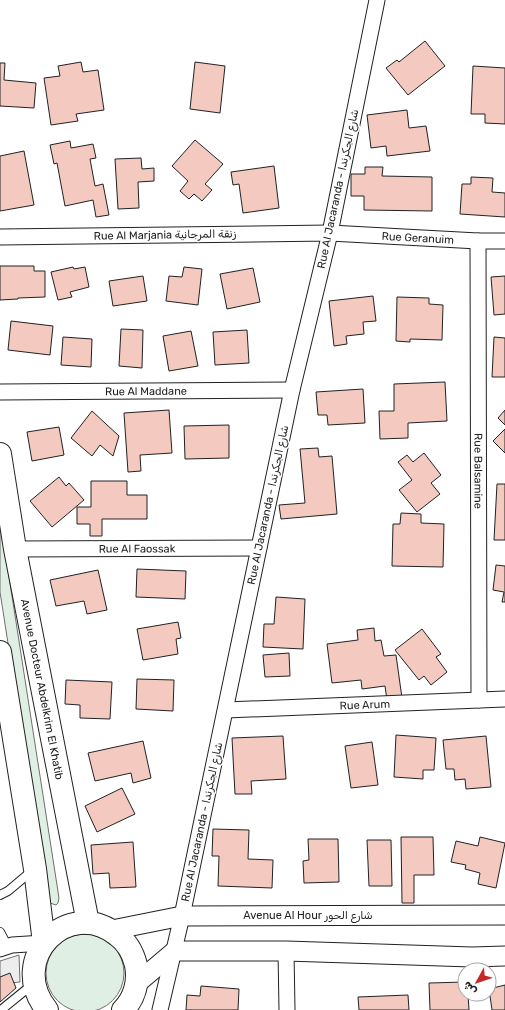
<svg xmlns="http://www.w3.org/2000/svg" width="505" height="1010" viewBox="0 0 505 1010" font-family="Rubik,Cairo,sans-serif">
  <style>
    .green { fill: #e0efe3; stroke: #6f6f6f }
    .parking { fill: #ededed; stroke: #6f6f6f }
    .building { fill: #f3c9c0; stroke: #222 }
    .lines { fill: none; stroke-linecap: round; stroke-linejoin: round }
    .service-casing { stroke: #222; stroke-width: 10 }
    .minor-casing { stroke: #222; stroke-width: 17 }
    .tertiary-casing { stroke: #222; stroke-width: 21 }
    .secondary-casing { stroke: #222; stroke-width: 24 }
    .service { stroke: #fff; stroke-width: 8 }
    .minor { stroke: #fff; stroke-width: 15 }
    .tertiary { stroke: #fff; stroke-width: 19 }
    .secondary { stroke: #fff; stroke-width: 22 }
    .labels { text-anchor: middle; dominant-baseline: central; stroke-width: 3; stroke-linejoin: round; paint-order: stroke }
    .street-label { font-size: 11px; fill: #222; stroke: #fff }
  </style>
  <rect width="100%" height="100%" fill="#fff"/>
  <path class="green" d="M0,519L59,898L58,903L56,905L50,903L35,816L0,592Z
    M46 973a39 39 0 1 1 78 0a39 39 0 1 1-78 0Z"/>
  <path class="parking" d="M19,955L20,982L0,984V961Z"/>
  <path class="building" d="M425,41L445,66L408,95L386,68L397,60L399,62Z
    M81,62L83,72L98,70L104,110L76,114L78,121L51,125L44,78L60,76L58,66Z
    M195,62L225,66L220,113L190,109Z
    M0,63H5L4,80L36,83L34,108L0,106Z
    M473,66L505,68V124L485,123V114H471Z
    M407,110L409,128L426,126L430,151L387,156L386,146L371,148L367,115Z
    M195,140L223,164L205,184L212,190L202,201L194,194L189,199L180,191L188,181L172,166Z
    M70,141L71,148L93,144L96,158L90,159L95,186L103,184L109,215L96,217L93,200L65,206L57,163L54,164L50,145Z
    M24,151L34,205L0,211V156Z
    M141,158L142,169L154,168V181L138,182L139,208L118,209L115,159Z
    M274,166L279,208L243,213L239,184L233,185L231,172Z
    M365,167H383L382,176L432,177V211L364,210V196H351V174H365Z
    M471,177L493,178L492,192L505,193V217L460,214L462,184H471Z
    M0,266H34V271H45V297L18,298V299L0,300Z
    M73,267L74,269L85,267L89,287L70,292L72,297L58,300L51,272Z
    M184,267L202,269L198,305L166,301L169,276L182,277Z
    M253,268L260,302L227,309L220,274Z
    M143,276L147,301L113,306L109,281Z
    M505,276V314L494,315L491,277Z
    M373,296L376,321L363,322L364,334L346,336L347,344L334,346L329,301Z
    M397,297L429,298V304L443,305L442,340L410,339V342L396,341Z
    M11,321L53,326L50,355L8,350Z
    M121,329L143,330L142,368L119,366Z
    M247,330L249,363L215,365L213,332Z
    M191,331L198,366L169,371L163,336Z
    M63,337L92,339L91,367L61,365Z
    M494,337L505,338V377H492Z
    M445,382L447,421L408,423V438L380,439L379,411H394V384Z
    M363,389L365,423L328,425L327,415H318L316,392Z
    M169,410L172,453L140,455L141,471L128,472L124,413Z
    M505,410V425L498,418Z
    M92,411L119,436L113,456L100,445L92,456L71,438Z
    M229,425V458L185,459L184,426Z
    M59,427L64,455L32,461L27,432Z
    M505,429V453L493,441Z
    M318,448L319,457L332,456L337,514L281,519L279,505L305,503L300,449Z
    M424,453L441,475L431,483L440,494L417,512L399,490L412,480L398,462L407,455L413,462Z
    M59,477L66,486L69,483L84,500L52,527L30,501Z
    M91,481H127V495H147V519H102V536H90V524H77V507H91Z
    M497,484H505V540H494Z
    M401,513L421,514V523L444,524L443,567L392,566L393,524H400Z
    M496,565L505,566V602H502L504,592L493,590Z
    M137,569L186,571L185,599L136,597Z
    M98,570L107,610L87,614L84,601L56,606L50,580Z
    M276,597L305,599L303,649L263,647L264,624H274Z
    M178,622L181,638L176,639L178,654L143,660L137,629Z
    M374,628L375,641L381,640L384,656L396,655L402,698L387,700L385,686L362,689L361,680L332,683L327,644L358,640L357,630Z
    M422,629L441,654L436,657L447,672L431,685L424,676L419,680L395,650Z
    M289,653L290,676L265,677L263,655Z
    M137,679L174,680L173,711L136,709Z
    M66,680L112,682L110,719L80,718V705L65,704Z
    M396,735L436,738L434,770H423V779L394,777Z
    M283,736L286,779L251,781L252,794H235L232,738Z
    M486,736L491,787L466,789L465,779L455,780L454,769H446L443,740Z
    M143,741L151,778L133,783L131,773L95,781L88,753Z
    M372,742L378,785L351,788L345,746Z
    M122,788L135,814L97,832L85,806Z
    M213,829L249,830L248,859L273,860L272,888L218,886L219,856H212Z
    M401,837H433L434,875H414V903H402Z
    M480,837L505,843L496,888L478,884L480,873L465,869L466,865L451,862L456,841L478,846Z
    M308,839H338L339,882L304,883L303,861L309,860Z
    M367,840H391L392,886H369Z
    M133,842L136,887L110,888L109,873L93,874L91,845Z
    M10,973L16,988L0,1002V977Z
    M465,982V994H468L469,1010H430L429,983Z
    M505,985V1010H492L489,989Z
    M201,986L239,989L238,1010H186L187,995L200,996Z
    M408,995L409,1010H359L358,997Z"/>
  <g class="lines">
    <g class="service-casing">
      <path id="service" d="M0,895L8,891L33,870
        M0,932L8,947
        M1,1010L33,984"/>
    </g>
    <g class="minor-casing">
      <g id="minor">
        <path id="s1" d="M0,237L330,233L478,241H505"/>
        <path id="s2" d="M478,241L479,700"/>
        <path id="s3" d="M0,392L292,390"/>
        <path id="s4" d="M15,549L259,548"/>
        <path id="s5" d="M226,710L505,699"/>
        <path d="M0,949L12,945L44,943"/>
        <path d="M286,951L287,1010"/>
        <path d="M160,1010L182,916L292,390L330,233L377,0"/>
      </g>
    </g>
    <g class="tertiary-casing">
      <path id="tertiary" d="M112,930L182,916L505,915
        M136,984L175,951H286L472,957L505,956"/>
    </g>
    <g class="secondary-casing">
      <g id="secondary">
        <path id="s6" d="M0,454L15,549L88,923"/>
        <path d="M0,652L35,869L44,943"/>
        <path d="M47,1010C6,959 68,896 117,935C127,942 133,953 136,965C139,981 135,998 123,1010"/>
      </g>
    </g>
    <use href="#service" class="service"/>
    <use href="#minor" class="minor"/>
    <use href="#tertiary" class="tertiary"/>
    <use href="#secondary" class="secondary"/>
  </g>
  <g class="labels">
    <g class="street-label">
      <text transform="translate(338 189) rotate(-78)">Rue Al Jacaranda - شارع الجكرندا</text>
      <text transform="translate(165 235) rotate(-1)">Rue Al Marjania زنقة المرجانية</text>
      <text stroke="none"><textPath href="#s1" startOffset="418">Rue Geranuim</textPath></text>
      <text stroke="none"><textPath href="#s3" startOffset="146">Rue Al Maddane</textPath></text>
      <text stroke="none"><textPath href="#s2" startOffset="230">Rue Balsamine</textPath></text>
      <text transform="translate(268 505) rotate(-78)">Rue Al Jacaranda - شارع الجكرندا</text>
      <text stroke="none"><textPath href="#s4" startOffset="122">Rue Al Faossak</textPath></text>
      <text stroke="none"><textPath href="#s6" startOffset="239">Avenue Docteur Abdelkrim El Khatib</textPath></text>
      <text stroke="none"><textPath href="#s5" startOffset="139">Rue Arum</textPath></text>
      <text transform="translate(202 822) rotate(-78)">Rue Al Jacaranda - شارع الجكرندا</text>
      <text x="308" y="915">Avenue Al Hour شارع الحور</text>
    </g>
  </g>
  <g transform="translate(477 982) rotate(230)"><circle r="19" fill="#ffffff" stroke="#a7a7a7"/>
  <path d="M0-3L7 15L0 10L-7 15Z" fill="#c62828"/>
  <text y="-6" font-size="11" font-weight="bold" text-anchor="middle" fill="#222222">ش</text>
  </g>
</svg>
